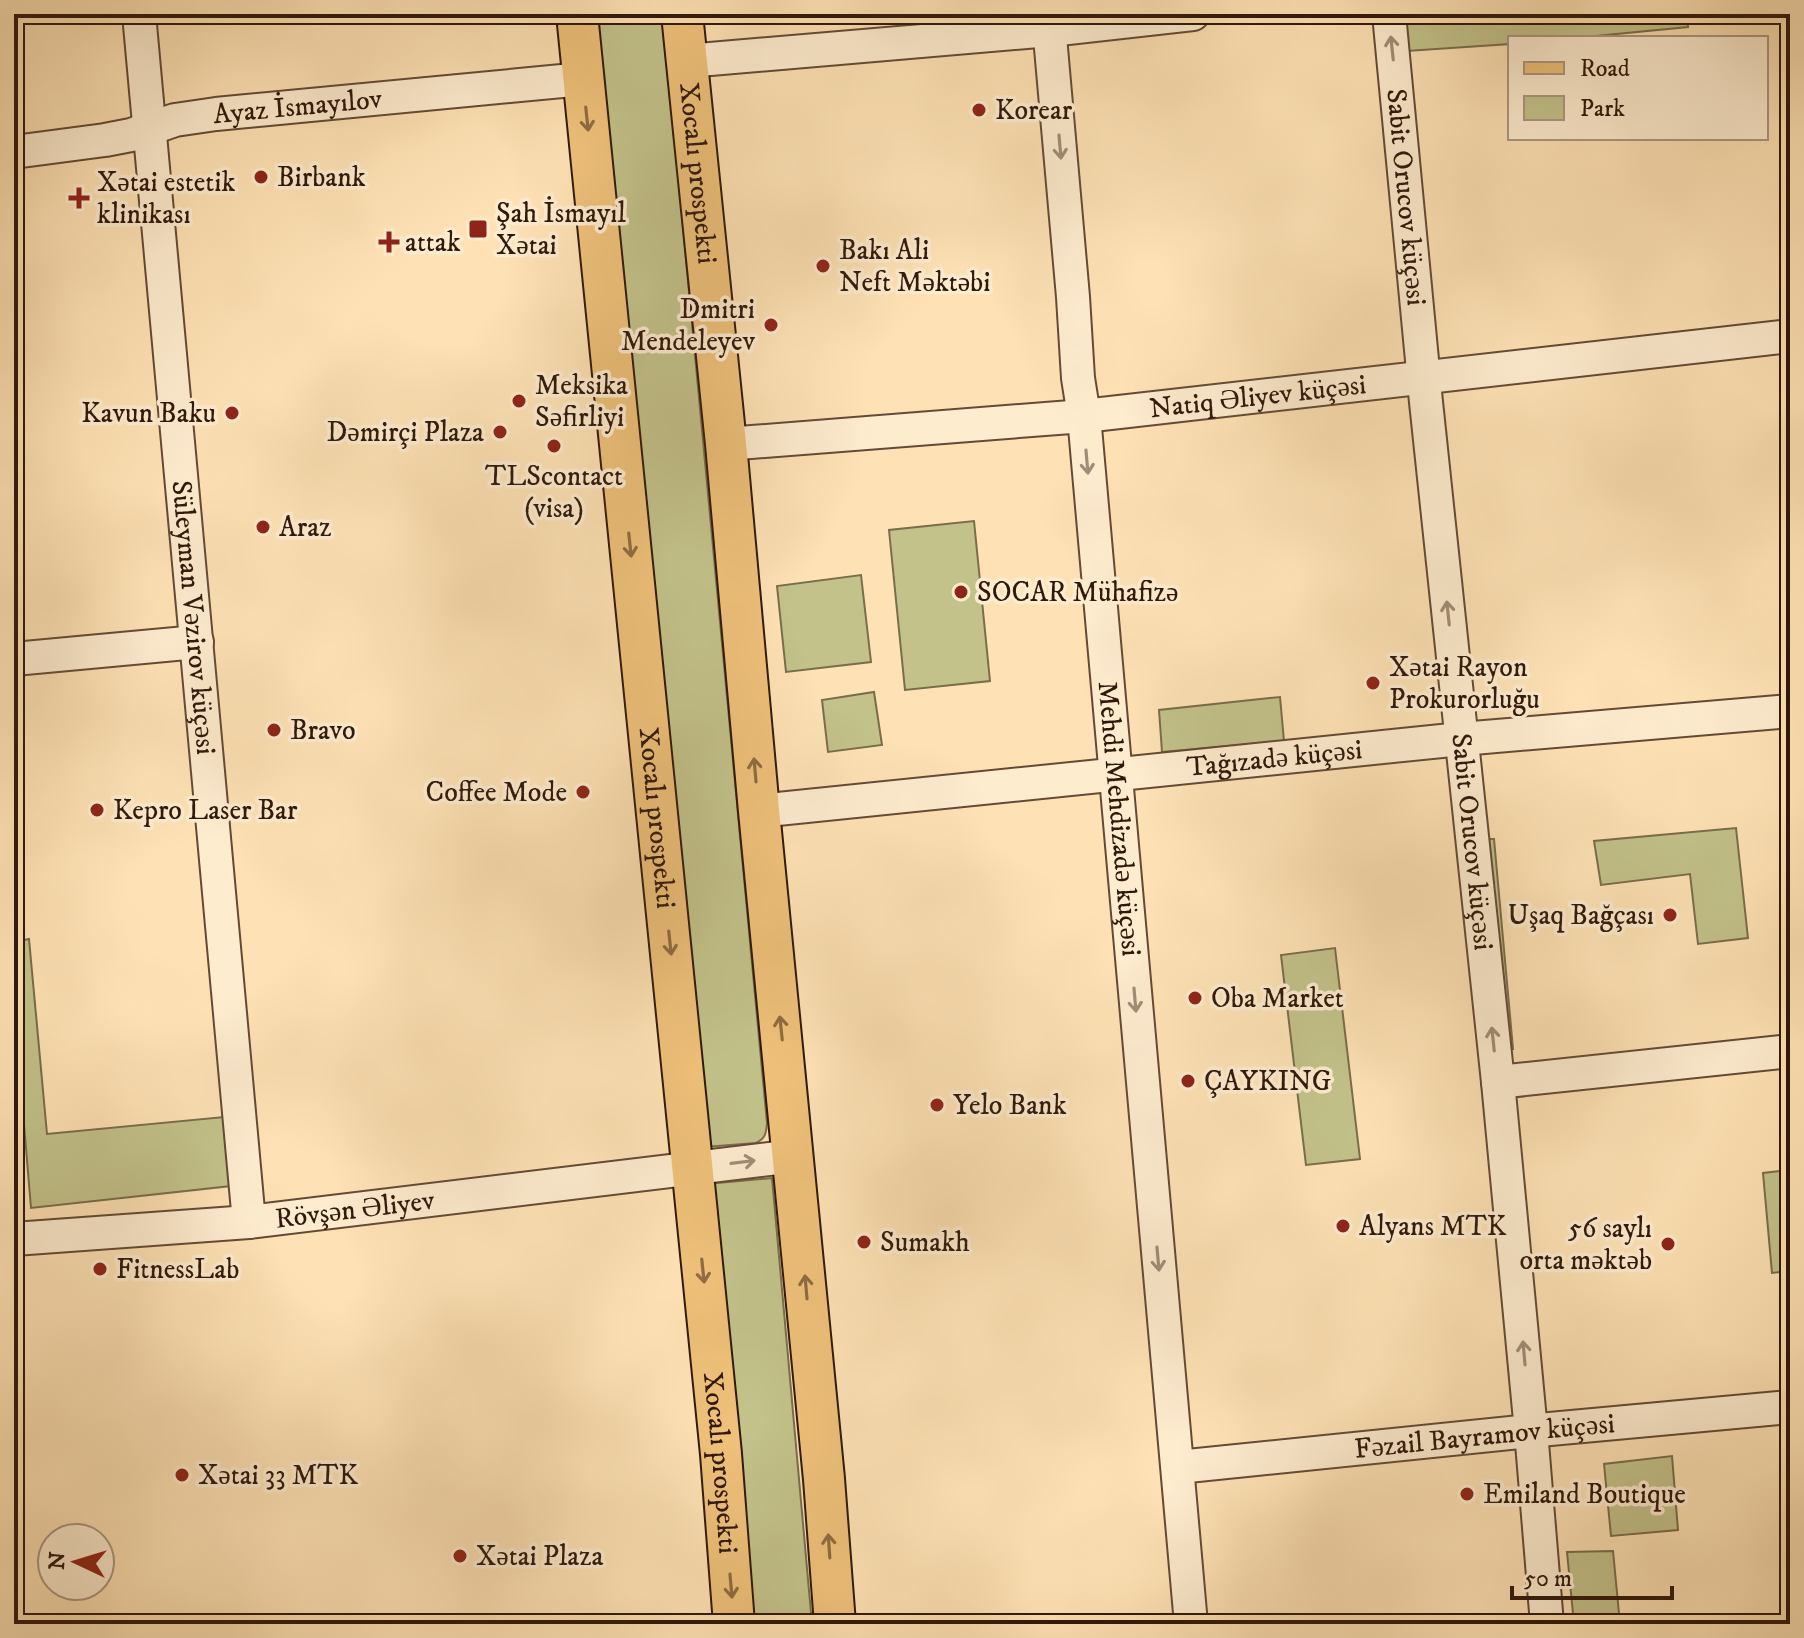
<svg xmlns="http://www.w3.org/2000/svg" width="1804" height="1638" viewBox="0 0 1804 1638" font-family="'IM FELL DW Pica',serif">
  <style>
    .green { fill: #c3c28b; stroke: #7a6d4b; stroke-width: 2 }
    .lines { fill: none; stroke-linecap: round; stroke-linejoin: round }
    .minor-casing { stroke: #644a36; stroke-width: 36 }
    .major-casing { stroke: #30180b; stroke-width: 44 }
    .minor { stroke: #feeccf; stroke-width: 32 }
    .major { stroke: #efc17a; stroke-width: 40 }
    .oneway { stroke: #a18d77 }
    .oneway2 { stroke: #906c42 }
    .poi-dot { fill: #8f2418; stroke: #feeccf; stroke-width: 3 }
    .labels { text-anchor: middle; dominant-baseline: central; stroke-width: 7; stroke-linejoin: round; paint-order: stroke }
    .street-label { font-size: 28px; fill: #30180b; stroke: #feeccf }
    .poi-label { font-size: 28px; fill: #30180b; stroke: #feeccf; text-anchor: start }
  </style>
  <rect width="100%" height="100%" fill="#fee2b5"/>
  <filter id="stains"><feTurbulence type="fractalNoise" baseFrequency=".0025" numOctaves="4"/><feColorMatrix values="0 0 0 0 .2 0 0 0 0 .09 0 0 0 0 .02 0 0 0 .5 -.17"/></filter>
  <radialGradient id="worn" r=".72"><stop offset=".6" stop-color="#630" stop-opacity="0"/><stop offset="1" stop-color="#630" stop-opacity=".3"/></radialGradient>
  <path class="green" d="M595,14H663L767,1123C766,1133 766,1138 756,1143L705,1147Z
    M1403,14H1687L1688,27L1575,38H1510V44L1407,51Z
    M974,521L990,681L905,690L889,530Z
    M861,575L871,662L786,672L777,586Z
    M874,692L882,745L828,752L822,700Z
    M1280,697L1284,741L1162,752L1159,710Z
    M1736,828L1748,938L1698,944L1690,874L1601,885L1594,841Z
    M1476,839H1494L1513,1049H1499Z
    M29,939L47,1134L224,1117L231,1186L31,1208L14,1005V942Z
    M1335,948L1360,1159L1306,1165L1281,955Z
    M1790,1170V1271L1772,1273L1763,1173Z
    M772,1178L812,1624H746L706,1184Z
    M1672,1456L1678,1530L1611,1536L1604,1464Z
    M1613,1551L1620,1624H1574L1567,1552Z"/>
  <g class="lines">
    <g class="minor-casing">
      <g id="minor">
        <path id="s1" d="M139,14L249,1222"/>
        <path id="s2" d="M1048,14L1073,297L1078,378L1084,416L1191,1624"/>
        <path id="s3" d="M1389,14L1426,402L1498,1082L1531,1431L1547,1624"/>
        <path d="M687,61L1050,30L1193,14"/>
        <path id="s4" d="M14,152L105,140L131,135L175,120L216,114L583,79"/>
        <path id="s5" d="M726,444L1084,416L1790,336"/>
        <path d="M14,659L197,642"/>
        <path id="s6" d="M759,811L1461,739L1790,711"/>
        <path d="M1498,1082L1790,1051"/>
        <path id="s7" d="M14,1239L249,1222L794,1156"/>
        <path id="s8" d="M1178,1467L1550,1429L1790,1407"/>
      </g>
    </g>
    <g class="major-casing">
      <g id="major">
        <path id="s9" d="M577,14L721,1454L734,1624"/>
        <path id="s10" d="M682,14L726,444L759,811L824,1479L835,1624"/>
      </g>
    </g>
    <use href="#minor" class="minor"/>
    <use href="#major" class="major"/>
  </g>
  <defs><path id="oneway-shaft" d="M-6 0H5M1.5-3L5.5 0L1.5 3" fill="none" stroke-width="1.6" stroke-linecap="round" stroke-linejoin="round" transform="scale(2)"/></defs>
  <g class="oneway">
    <use href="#oneway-shaft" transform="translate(1392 48) rotate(-96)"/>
    <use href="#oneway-shaft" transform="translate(1060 147) rotate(85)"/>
    <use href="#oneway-shaft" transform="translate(1087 462) rotate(85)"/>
    <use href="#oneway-shaft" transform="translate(1448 613) rotate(-96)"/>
    <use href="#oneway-shaft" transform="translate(1135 1000) rotate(85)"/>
    <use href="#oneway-shaft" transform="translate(1493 1039) rotate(-96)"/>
    <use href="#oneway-shaft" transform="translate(743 1162) rotate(-7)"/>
    <use href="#oneway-shaft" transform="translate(1158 1259) rotate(85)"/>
    <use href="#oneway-shaft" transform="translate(1524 1353) rotate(-95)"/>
  </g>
  <g class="oneway2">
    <use href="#oneway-shaft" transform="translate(587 119) rotate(84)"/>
    <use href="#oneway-shaft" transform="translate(630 545) rotate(84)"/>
    <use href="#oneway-shaft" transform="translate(755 770) rotate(-95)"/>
    <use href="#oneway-shaft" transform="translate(670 943) rotate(84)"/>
    <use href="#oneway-shaft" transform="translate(781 1028) rotate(-96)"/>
    <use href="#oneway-shaft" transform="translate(703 1271) rotate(84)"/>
    <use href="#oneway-shaft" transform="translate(806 1287) rotate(-95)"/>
    <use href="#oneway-shaft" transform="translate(829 1546) rotate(-94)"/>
    <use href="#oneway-shaft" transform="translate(731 1586) rotate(85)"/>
  </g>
  <g class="poi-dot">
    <circle cx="979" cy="110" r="8"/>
    <circle cx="261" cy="177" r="8"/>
    <path d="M75 186h8v8h8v8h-8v8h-8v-8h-8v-8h8z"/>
    <rect x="468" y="219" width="20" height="20" rx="4"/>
    <path d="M385 230h8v8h8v8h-8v8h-8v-8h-8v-8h8z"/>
    <circle cx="823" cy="266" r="8"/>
    <circle cx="771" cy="325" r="8"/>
    <circle cx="519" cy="401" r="8"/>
    <circle cx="232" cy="413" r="8"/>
    <circle cx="500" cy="432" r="8"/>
    <circle cx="554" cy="446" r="8"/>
    <circle cx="263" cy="527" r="8"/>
    <circle cx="961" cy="592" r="8"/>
    <circle cx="1373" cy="683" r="8"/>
    <circle cx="274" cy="730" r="8"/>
    <circle cx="583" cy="792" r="8"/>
    <circle cx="97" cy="810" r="8"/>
    <circle cx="1670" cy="915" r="8"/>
    <circle cx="1195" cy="998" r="8"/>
    <circle cx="1188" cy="1081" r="8"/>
    <circle cx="937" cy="1105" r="8"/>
    <circle cx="1343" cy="1226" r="8"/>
    <circle cx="864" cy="1242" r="8"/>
    <circle cx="1668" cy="1244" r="8"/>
    <circle cx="100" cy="1269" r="8"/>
    <circle cx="182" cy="1475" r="8"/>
    <circle cx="1467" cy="1494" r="8"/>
    <circle cx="460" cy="1556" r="8"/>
  </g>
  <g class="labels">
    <g class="street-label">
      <text stroke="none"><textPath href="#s4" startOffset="288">Ayaz İsmayılov</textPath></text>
      <text stroke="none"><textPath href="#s10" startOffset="160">Xocalı prospekti</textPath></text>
      <text stroke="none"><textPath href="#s3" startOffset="184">Sabit Orucov küçəsi</textPath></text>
      <text stroke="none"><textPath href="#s5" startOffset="534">Natiq Əliyev küçəsi</textPath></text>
      <text stroke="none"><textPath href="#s1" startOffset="606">Süleyman Vəzirov küçəsi</textPath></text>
      <text stroke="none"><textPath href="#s6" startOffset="518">Tağızadə küçəsi</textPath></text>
      <text stroke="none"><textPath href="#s9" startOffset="808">Xocalı prospekti</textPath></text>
      <text stroke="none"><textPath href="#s2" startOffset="808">Mehdi Mehdizadə küçəsi</textPath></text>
      <text stroke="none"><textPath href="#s3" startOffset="832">Sabit Orucov küçəsi</textPath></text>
      <text stroke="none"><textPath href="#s7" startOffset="342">Rövşən Əliyev</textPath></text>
      <text stroke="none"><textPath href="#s8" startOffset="308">Fəzail Bayramov küçəsi</textPath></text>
      <text stroke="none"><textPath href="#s9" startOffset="1456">Xocalı prospekti</textPath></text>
    </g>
    <g class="poi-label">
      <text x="995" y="110">Korear</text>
      <text x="277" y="177">Birbank</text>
      <text x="97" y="182">Xətai estetik<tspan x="97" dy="32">klinikası</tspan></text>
      <text x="496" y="213">Şah İsmayıl<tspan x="496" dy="32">Xətai</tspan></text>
      <text x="405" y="242">attak</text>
      <text x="839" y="250">Bakı Ali<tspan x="839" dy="32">Neft Məktəbi</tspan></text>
      <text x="755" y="309" text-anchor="end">Dmitri<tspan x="755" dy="32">Mendeleyev</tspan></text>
      <text x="535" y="385">Meksika<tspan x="535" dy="32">Səfirliyi</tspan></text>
      <text x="216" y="413" text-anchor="end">Kavun Baku</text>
      <text x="484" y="432" text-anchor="end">Dəmirçi Plaza</text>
      <text x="554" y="476" text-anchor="middle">TLScontact<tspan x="554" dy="32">(visa)</tspan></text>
      <text x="279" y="527">Araz</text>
      <text x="977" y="592">SOCAR Mühafizə</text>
      <text x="1389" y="667">Xətai Rayon<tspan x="1389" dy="32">Prokurorluğu</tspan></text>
      <text x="290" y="730">Bravo</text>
      <text x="567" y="792" text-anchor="end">Coffee Mode</text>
      <text x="113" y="810">Kepro Laser Bar</text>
      <text x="1654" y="915" text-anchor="end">Uşaq Bağçası</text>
      <text x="1211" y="998">Oba Market</text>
      <text x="1204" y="1081">ÇAYKING</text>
      <text x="953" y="1105">Yelo Bank</text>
      <text x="1359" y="1226">Alyans MTK</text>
      <text x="1652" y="1228" text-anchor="end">56 saylı<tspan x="1652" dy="32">orta məktəb</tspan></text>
      <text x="880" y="1242">Sumakh</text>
      <text x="116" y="1269">FitnessLab</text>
      <text x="198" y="1475">Xətai 33 MTK</text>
      <text x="1483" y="1494">Emiland Boutique</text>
      <text x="476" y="1556">Xətai Plaza</text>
    </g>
  </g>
  <rect width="1804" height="1638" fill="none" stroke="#fee2b5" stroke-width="48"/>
  <rect x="16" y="16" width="1772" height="1606" fill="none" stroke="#30180b" stroke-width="4"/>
  <rect x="24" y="24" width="1756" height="1590" fill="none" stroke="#30180b" stroke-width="2"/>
  <rect x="1508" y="36" width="260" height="104" fill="#feeccf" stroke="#ac9781" stroke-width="2"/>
  <rect x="1524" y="62" width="40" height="12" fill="#efc17a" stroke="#ac9781" stroke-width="2"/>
  <text x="1580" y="76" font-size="24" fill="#30180b">Road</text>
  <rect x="1524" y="96" width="40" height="24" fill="#c3c28b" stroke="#ac9781" stroke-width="2"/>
  <text x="1580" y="116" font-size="24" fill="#30180b">Park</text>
  <g transform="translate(76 1562) rotate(274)"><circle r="38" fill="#feeccf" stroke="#ac9781" stroke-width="2"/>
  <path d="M0-6L14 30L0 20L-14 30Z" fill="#8f2418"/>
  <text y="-12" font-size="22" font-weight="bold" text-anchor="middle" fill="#30180b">N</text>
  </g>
  <path d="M1512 1586v12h160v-12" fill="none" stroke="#30180b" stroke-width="4"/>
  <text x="1524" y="1586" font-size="24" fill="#30180b" stroke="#feeccf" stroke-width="6" paint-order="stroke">50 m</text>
  <rect width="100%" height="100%" filter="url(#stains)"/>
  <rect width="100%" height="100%" fill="url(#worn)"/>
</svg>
